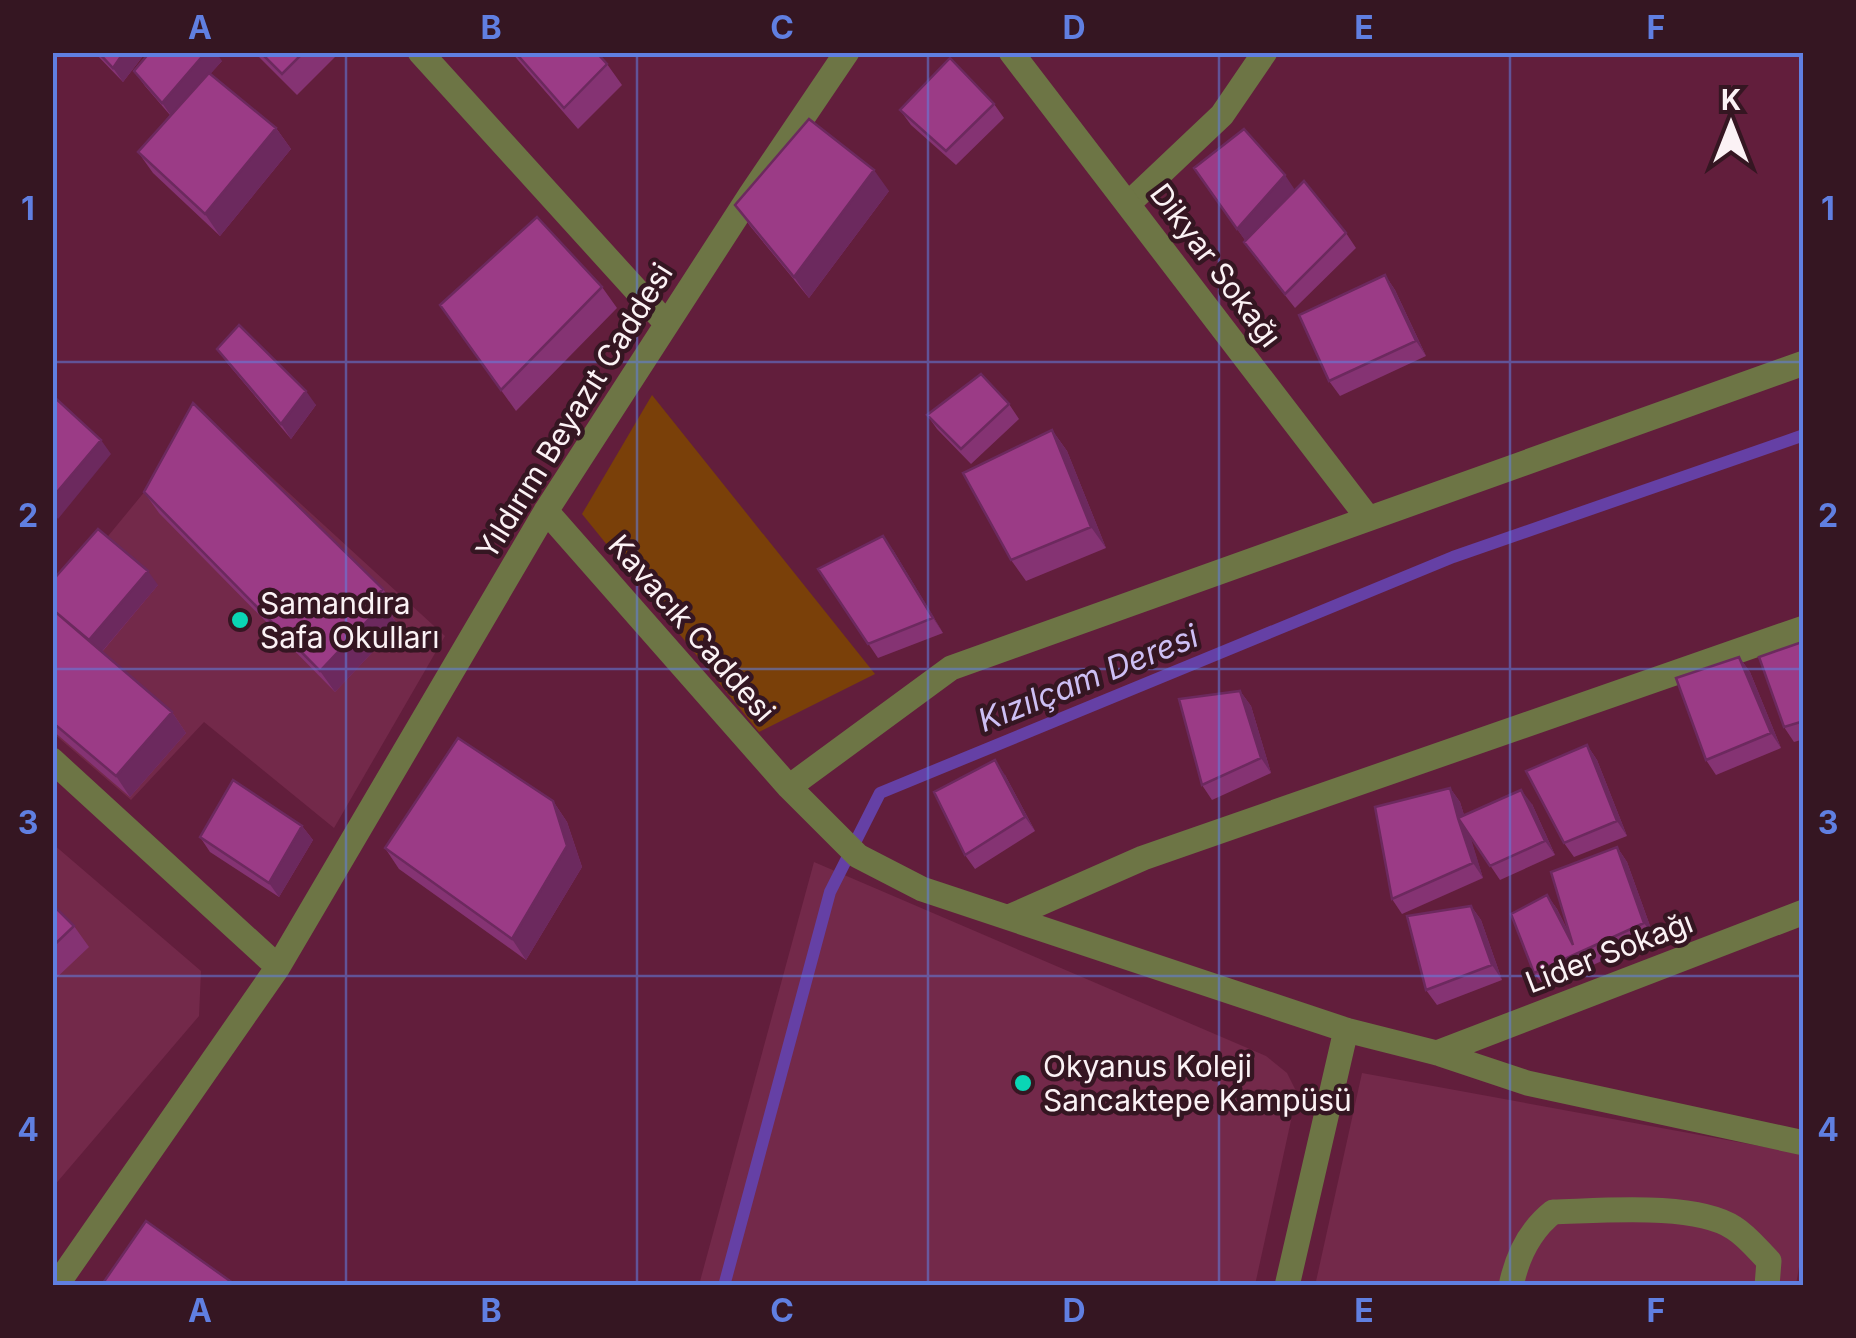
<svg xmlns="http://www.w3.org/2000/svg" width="1856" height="1338" viewBox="0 0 1856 1338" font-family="Inter,sans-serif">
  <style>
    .built { fill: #73294a }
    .green { fill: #7a4009 }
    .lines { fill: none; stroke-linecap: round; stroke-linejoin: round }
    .stream { stroke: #6540a5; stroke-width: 12 }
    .service { stroke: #6d7545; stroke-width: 25 }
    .minor { stroke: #6d7545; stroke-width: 25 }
    .wall { fill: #853373 }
    .shaded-wall { fill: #6c295e }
    .building { fill: #9b3b86; stroke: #6c295e; stroke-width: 2.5 }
    .grid { fill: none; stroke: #607fe1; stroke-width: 2.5; stroke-opacity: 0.55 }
    .poi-dot { fill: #0ad5b5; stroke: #351622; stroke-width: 4 }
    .labels { text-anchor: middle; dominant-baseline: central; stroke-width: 9; stroke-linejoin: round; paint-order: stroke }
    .street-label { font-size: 30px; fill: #fbf2f5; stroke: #351622 }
    .poi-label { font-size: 30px; fill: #fbf2f5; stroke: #351622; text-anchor: start }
    .water-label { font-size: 32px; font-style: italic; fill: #cdbff4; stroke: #351622 }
    .neatline { fill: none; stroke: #607fe1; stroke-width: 4 }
    .grid-label { font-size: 32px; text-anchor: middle; font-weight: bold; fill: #607fe1 }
  </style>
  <rect width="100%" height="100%" fill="#621e3c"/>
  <path class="built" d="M206,417L445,636L334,828L204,722L131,800L53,733V603Z
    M53,844L201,971L199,1016L53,1187Z
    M814,862L1266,1056L1287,1073L1297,1093L1255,1285H699Z
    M1362,1073L1803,1154V1243L1796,1285L1315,1286Z"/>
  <path class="green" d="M652,395L875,674L759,732L582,514Z"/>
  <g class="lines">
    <path class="stream" d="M724,1286L830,892L880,793L1453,557L1804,435"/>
    <path class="service" d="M1128,204L1222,115L1265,52
      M1511,1286C1517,1257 1529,1231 1553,1212C1599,1211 1695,1202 1734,1228C1747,1236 1758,1250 1769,1261L1767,1286"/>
    <path class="minor" d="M420,52L667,324
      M1011,52L1368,518
      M1804,363L951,668L789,787L858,856L922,889L1346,1030L1437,1053L1527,1083L1804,1143
      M546,511L789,787
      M52,760L278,967L56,1286
      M1009,917L1143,858L1804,628
      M278,967L546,511L751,194L847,52
      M1437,1053L1804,912
      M1287,1286L1346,1030"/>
  </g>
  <path class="wall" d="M94,52H146L123,82Z
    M254,52H340L297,95Z
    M511,52H596L607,64L622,85L578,129Z
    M222,61L210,74L276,128L291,149L220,236L153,173L138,152L170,115L145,86L134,71Z
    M994,104L1004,118L956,165L911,125L900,110Z
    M1194,168L1295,190L1346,233L1356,248L1295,308L1254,256L1244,242L1245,240Z
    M889,191L809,298L750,226L735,205Z
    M1385,275L1395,290L1426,356L1340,396L1329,381Z
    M602,287L617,308L516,411L440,305Z
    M217,349L316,405L291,439L228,364Z
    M1009,404L1019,419L971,464L937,429L927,415Z
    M1052,430L1067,451L1106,548L1026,581L1011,560Z
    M144,492L383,589L398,610L392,616L398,625L335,692L159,513Z
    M893,550L943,633L878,658L818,569Z
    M52,581L158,585L102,652L172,712L186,733L130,797L52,730Z
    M1804,645V739L1794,742L1784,727Z
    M1739,657L1750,672L1781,748L1716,775L1706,760Z
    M1240,691L1251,706L1271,773L1212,800L1202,785Z
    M1587,745L1597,760L1627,836L1574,857L1564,843Z
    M1005,775L1035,831L975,869L965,855Z
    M1450,788L1460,802L1464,815L1532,804L1555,855L1500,880L1469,834L1483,878L1402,914L1392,899Z
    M553,801L567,822L582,867L526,960L399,869L385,848Z
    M302,826L313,840L279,897L210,852L200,837Z
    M1617,847L1627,862L1654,937L1545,987L1534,973L1547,895L1557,909L1569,933Z
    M52,904L74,926L89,947L52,982Z
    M1471,906L1481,920L1502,980L1437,1005L1426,990Z"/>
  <path class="shaded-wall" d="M124,52H146L123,82L113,68Z
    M206,52H216L222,61L172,117L162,103Z
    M276,128L291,149L220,236L205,214Z
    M874,170L889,191L809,298L794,277Z
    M1285,175L1295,190L1247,243L1237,229Z
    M1385,275L1395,290L1426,356L1416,341Z
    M306,391L316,405L291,439L281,424Z
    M1052,430L1067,451L1106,548L1091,527Z
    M101,440L111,454L58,519L52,511V498Z
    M883,536L893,550L943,633L933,618Z
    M148,571L158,585L99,655L89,640Z
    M383,604L398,625L335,692L320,671Z
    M1739,657L1750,672L1781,748L1771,733Z
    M1240,691L1251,706L1271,773L1261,758Z
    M172,712L186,733L130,797L116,776Z
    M1587,745L1597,760L1627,836L1617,821Z
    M995,760L1005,775L1035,831L1025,817Z
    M1450,788L1460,802L1469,832L1458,818Z
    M1521,790L1532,804L1555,855L1545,841Z
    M553,801L567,822L582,867L526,960L512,939Z
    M1458,818L1469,832L1483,878L1473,863Z
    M302,826L313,840L279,897L269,883Z
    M1617,847L1627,862L1654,937L1644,923Z
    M1547,895L1557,909L1579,953L1573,945Z
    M1471,906L1481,920L1502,980L1492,965Z"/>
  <path class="building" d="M98,52H124L113,68Z
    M150,52H206L162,103L134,71Z
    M260,52H304L282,74Z
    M515,52H596L607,64L564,108Z
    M950,58L994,104L946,151L900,110Z
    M209,73L276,128L205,214L138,152Z
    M809,119L874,170L794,277L735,205Z
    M1244,129L1285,175L1237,229L1194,168Z
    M1304,181L1346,233L1285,294L1244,242Z
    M537,217L602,287L501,390L440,305Z
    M1385,275L1416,341L1329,381L1299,315Z
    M239,325L306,391L281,424L217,349Z
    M981,374L1009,404L961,449L927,415Z
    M52,395L101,440L52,498Z
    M193,403L383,589L375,597L383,604L320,671L144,492Z
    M1052,430L1091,527L1011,560L963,473Z
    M98,529L148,571L89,640L52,609V581Z
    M883,536L933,618L868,644L818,569Z
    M52,609L172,712L116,776L52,722Z
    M1802,642L1804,648V721L1784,727L1759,657Z
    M1739,657L1771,733L1706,760L1676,678Z
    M1240,691L1261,758L1202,785L1179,699Z
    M458,738L553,801L567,846L512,939L385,848Z
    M1587,745L1617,821L1564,843L1526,771Z
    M995,760L1025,817L965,855L934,792Z
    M233,780L302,826L269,883L200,837Z
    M1450,788L1458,818L1521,790L1545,841L1490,866L1458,818L1473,863L1392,899L1375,807Z
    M1617,847L1644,923L1534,973L1511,914L1547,895L1573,945L1551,872Z
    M52,904L74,926L52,947Z
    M1471,906L1492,965L1426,990L1407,916Z
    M146,1221L237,1286H101Z"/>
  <path class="grid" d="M346,52V1286M637,52V1286M928,52V1286M1219,52V1286M1510,52V1286M52,362H1804M52,669H1804M52,976H1804"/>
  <g class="poi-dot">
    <circle cx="240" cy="620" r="10"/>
    <circle cx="1023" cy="1083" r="10"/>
  </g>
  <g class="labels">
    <g class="street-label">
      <text transform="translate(1216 265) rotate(53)">Dikyar Sokağı</text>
      <text transform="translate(574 411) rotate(-58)">Yıldırım Beyazıt Caddesi</text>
      <text transform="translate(692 628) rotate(49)">Kavacık Caddesi</text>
      <text transform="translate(1609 952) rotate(-21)">Lider Sokağı</text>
    </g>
    <g class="poi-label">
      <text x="260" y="603">Samandıra<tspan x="260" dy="34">Safa Okulları</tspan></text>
      <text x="1043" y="1066">Okyanus Koleji<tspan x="1043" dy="34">Sancaktepe Kampüsü</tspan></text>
    </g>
    <g class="water-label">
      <text transform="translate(1088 678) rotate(-22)">Kızılçam Deresi</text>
    </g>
  </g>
  <rect width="1856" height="1338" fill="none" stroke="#351622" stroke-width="110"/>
  <g transform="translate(1731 125)" stroke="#351622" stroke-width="8" paint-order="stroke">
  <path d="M0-8L18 38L0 25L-18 38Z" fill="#fbf2f5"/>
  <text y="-15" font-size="28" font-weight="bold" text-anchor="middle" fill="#fbf2f5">K</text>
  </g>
  <rect x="55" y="55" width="1746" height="1228" class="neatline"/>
  <g class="grid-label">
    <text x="200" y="39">A</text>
    <text x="491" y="39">B</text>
    <text x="782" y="39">C</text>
    <text x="1074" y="39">D</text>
    <text x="1364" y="39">E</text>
    <text x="1656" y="39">F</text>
    <text x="28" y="220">1</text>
    <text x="1828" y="220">1</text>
    <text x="28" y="527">2</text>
    <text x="1828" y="527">2</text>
    <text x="28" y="834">3</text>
    <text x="1828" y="834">3</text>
    <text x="28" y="1141">4</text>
    <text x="1828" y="1141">4</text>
    <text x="200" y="1322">A</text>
    <text x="491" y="1322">B</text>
    <text x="782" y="1322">C</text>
    <text x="1074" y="1322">D</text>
    <text x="1364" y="1322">E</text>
    <text x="1656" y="1322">F</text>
  </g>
</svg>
